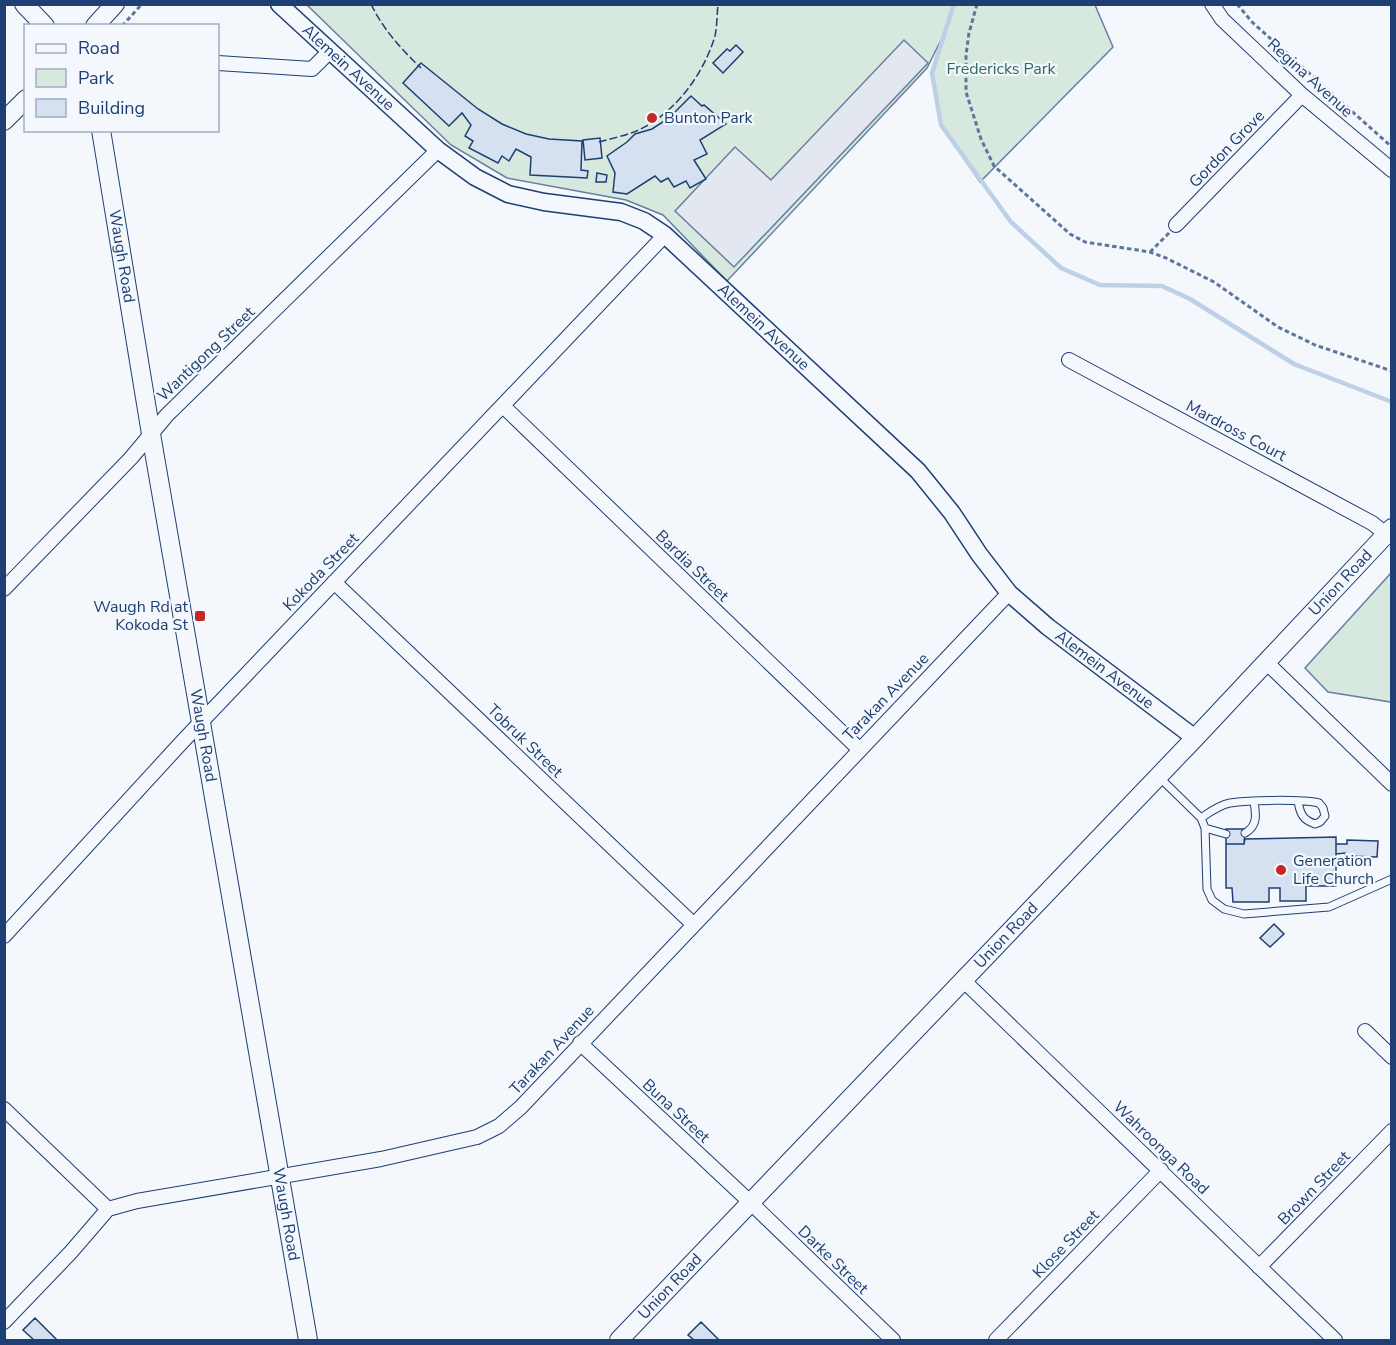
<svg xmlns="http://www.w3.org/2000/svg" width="1396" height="1345" viewBox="0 0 1396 1345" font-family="'Nunito Sans',sans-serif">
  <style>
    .green { fill: #d7e8df; stroke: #687fa3; stroke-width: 1.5 }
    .parking { fill: #e3e8f0; stroke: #687fa3; stroke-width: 1.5 }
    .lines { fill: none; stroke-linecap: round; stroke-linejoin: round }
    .stream { stroke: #bed0e5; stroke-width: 4.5 }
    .building { fill: #d5e0f0; stroke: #1d3f73; stroke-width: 1.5 }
    .service-casing { stroke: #1d3f73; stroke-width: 9 }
    .minor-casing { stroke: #1d3f73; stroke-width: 16 }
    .tertiary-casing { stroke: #1d3f73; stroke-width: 19 }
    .secondary-casing { stroke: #1d3f73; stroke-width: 20 }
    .path { stroke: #5e769c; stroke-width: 3; stroke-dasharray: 4.5 3; stroke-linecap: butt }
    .service { stroke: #f4f7fb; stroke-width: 7 }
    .minor { stroke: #f4f7fb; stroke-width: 14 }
    .tertiary { stroke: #f4f7fb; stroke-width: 16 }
    .secondary { stroke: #f4f7fb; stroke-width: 18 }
    .fence { stroke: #1d3f73; stroke-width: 1.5; stroke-dasharray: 8 3; stroke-linecap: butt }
    .poi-dot { fill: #c62828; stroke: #f4f7fb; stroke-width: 2 }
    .labels { text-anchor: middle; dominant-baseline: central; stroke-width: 4.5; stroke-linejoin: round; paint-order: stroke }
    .street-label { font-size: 16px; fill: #1d3f73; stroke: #f4f7fb }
    .park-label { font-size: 16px; fill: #2c6c60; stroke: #f4f7fb }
    .poi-label { font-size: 16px; fill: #1d3f73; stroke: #f4f7fb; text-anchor: start }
  </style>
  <rect width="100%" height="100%" fill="#f4f7fb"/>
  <path class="green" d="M307,5H1095L1113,47L980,182L941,125L932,73L941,40L927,68L727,281L663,215L626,200L507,178L451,145Z
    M1391,573V702L1328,692L1305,668Z"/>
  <path class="parking" d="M904,40L928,63L734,267L675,211L735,147L771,180Z"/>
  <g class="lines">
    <path class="stream" d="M954,4L932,73L941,125L1011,222L1061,268L1100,285L1162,286L1190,299L1294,364L1392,402"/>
  </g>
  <path class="building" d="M736,45L743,52L723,73L713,63L727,49L730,51Z
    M421,63L478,109L502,124L526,134L549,139L582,141L581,170L588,171L587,178L530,175L531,157L516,149L509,161L502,156L498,163L469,148L473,141L465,136L471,125L462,113L449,126L403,83Z
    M691,96L702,106L704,105L726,124L700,140L707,154L694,160L706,179L690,188L686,181L674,187L668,178L661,182L655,176L627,194L613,192L615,173L607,156L627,142L635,134L652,129L669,118Z
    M600,138L602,158L585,160L583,140Z
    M597,173L607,175L606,182H596Z
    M1226,829H1245L1244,844H1226Z
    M1336,837V886H1306V901H1280V888H1269V902H1233L1232,888H1226V844H1244L1245,839Z
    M1347,840L1378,841L1377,857L1345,856V853L1336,854V844H1347Z
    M1274,924L1284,934L1270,947L1260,938Z
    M35,1318L57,1340H34L23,1330Z
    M701,1322L719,1340H694L688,1335Z"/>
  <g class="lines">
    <g class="service-casing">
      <path id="service" d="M1158,776L1201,818L1205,828L1207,889L1212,900L1224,909L1244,914L1329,907L1392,879
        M1201,818C1210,812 1219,805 1230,803C1249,800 1301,799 1319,803L1323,808L1325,816L1320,822L1315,824C1303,820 1300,814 1298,801
        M1205,828L1226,834
        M1245,833C1258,826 1256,814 1254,802"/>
    </g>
    <g class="minor-casing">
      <path id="minor" d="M1212,4L1222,19L1302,95L1392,170
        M218,63L312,69L330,51
        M1176,225L1302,95
        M1069,360L1372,523L1386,534
        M503,406L859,749
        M334,582L693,924
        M4,589L131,458L167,415L438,150
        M1266,662L1392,784
        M4,936L182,742L665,235
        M963,980L1335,1340
        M1365,1031L1392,1057
        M580,1043L750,1202L893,1340
        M4,1109L108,1209
        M1259,1267L1392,1131
        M4,1322L71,1252L108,1209L137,1201L381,1159L477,1137L499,1126L521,1107L1009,593
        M996,1340L1161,1170"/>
    </g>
    <g class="tertiary-casing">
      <g id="tertiary">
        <path id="s1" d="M279,4L438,150L475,177L508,194L544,202L621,212L644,221L665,235L918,471L952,513L979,554L1009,593L1048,627L1195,738"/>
      </g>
    </g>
    <g class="secondary-casing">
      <g id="secondary">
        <path d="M24,4L45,26"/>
        <path d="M95,26L115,4"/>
        <path d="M4,121L26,99"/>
        <path id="s2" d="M101,130L151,434L308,1340"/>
        <path id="s3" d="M619,1340L1195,738L1392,528"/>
      </g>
    </g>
    <path class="path" d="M977,4L969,33L966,55V92L981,139L994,166L1070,234L1085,242L1150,252L1166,258L1214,282L1278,327L1315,345L1392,371
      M1237,4L1253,23L1392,147
      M122,26L142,4
      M1150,252L1169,233"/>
    <use href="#service" class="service"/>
    <use href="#minor" class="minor"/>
    <use href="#tertiary" class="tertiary"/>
    <use href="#secondary" class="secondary"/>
    <path class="fence" d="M371,4C383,29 401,49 421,68
      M599,142C610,139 623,136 634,132C673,116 703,76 715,36C717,26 717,15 718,4"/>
  </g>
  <g class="poi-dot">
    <circle cx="652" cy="118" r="6"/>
    <rect x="194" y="610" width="12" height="12" rx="3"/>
    <circle cx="1281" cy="870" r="6"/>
  </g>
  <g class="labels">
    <g class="street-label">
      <text stroke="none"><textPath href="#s1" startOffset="94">Alemein Avenue</textPath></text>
      <text transform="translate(1310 78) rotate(42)">Regina Avenue</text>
      <text transform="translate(1227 149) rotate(-46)">Gordon Grove</text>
      <text stroke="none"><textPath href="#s2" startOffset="128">Waugh Road</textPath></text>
      <text stroke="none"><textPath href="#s1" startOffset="598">Alemein Avenue</textPath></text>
      <text transform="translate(206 354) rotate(-44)">Wantigong Street</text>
      <text transform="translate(1236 431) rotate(28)">Mardross Court</text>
      <text transform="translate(692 566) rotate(44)">Bardia Street</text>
      <text transform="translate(321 572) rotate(-46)">Kokoda Street</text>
      <text stroke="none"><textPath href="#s3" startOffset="1046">Union Road</textPath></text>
      <text stroke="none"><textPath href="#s1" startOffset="1084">Alemein Avenue</textPath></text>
      <text transform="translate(886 697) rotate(-46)">Tarakan Avenue</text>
      <text stroke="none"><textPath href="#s2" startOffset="614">Waugh Road</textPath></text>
      <text transform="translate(525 741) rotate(44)">Tobruk Street</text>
      <text stroke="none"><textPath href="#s3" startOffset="560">Union Road</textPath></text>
      <text transform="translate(552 1050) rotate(-47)">Tarakan Avenue</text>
      <text transform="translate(676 1111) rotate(43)">Buna Street</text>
      <text transform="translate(1161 1148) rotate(44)">Wahroonga Road</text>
      <text transform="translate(1314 1188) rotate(-46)">Brown Street</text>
      <text stroke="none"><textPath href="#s2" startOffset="1100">Waugh Road</textPath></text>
      <text transform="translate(1066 1244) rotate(-46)">Klose Street</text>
      <text transform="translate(833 1260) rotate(44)">Darke Street</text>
      <text stroke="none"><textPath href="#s3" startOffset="74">Union Road</textPath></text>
    </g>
    <g class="park-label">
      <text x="1001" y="69">Fredericks Park</text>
    </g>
    <g class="poi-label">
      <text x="664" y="118">Bunton Park</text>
      <text x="188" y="607" text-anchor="end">Waugh Rd at<tspan x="188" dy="18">Kokoda St</tspan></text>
      <text x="1293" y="861">Generation<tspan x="1293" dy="18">Life Church</tspan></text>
    </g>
  </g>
  <rect width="1396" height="1345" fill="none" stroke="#1d3f73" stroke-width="12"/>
  <rect x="24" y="24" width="195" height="108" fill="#f4f7fb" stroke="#9eadc5" stroke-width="1.5"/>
  <rect x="36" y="44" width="30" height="9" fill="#f4f7fb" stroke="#9eadc5" stroke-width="1.5"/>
  <text x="78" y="54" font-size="18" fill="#1d3f73">Road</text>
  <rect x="36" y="69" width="30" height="18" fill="#d7e8df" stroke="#9eadc5" stroke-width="1.5"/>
  <text x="78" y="84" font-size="18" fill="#1d3f73">Park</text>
  <rect x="36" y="99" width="30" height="18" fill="#d5e0f0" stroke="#9eadc5" stroke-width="1.5"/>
  <text x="78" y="114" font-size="18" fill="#1d3f73">Building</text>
</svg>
